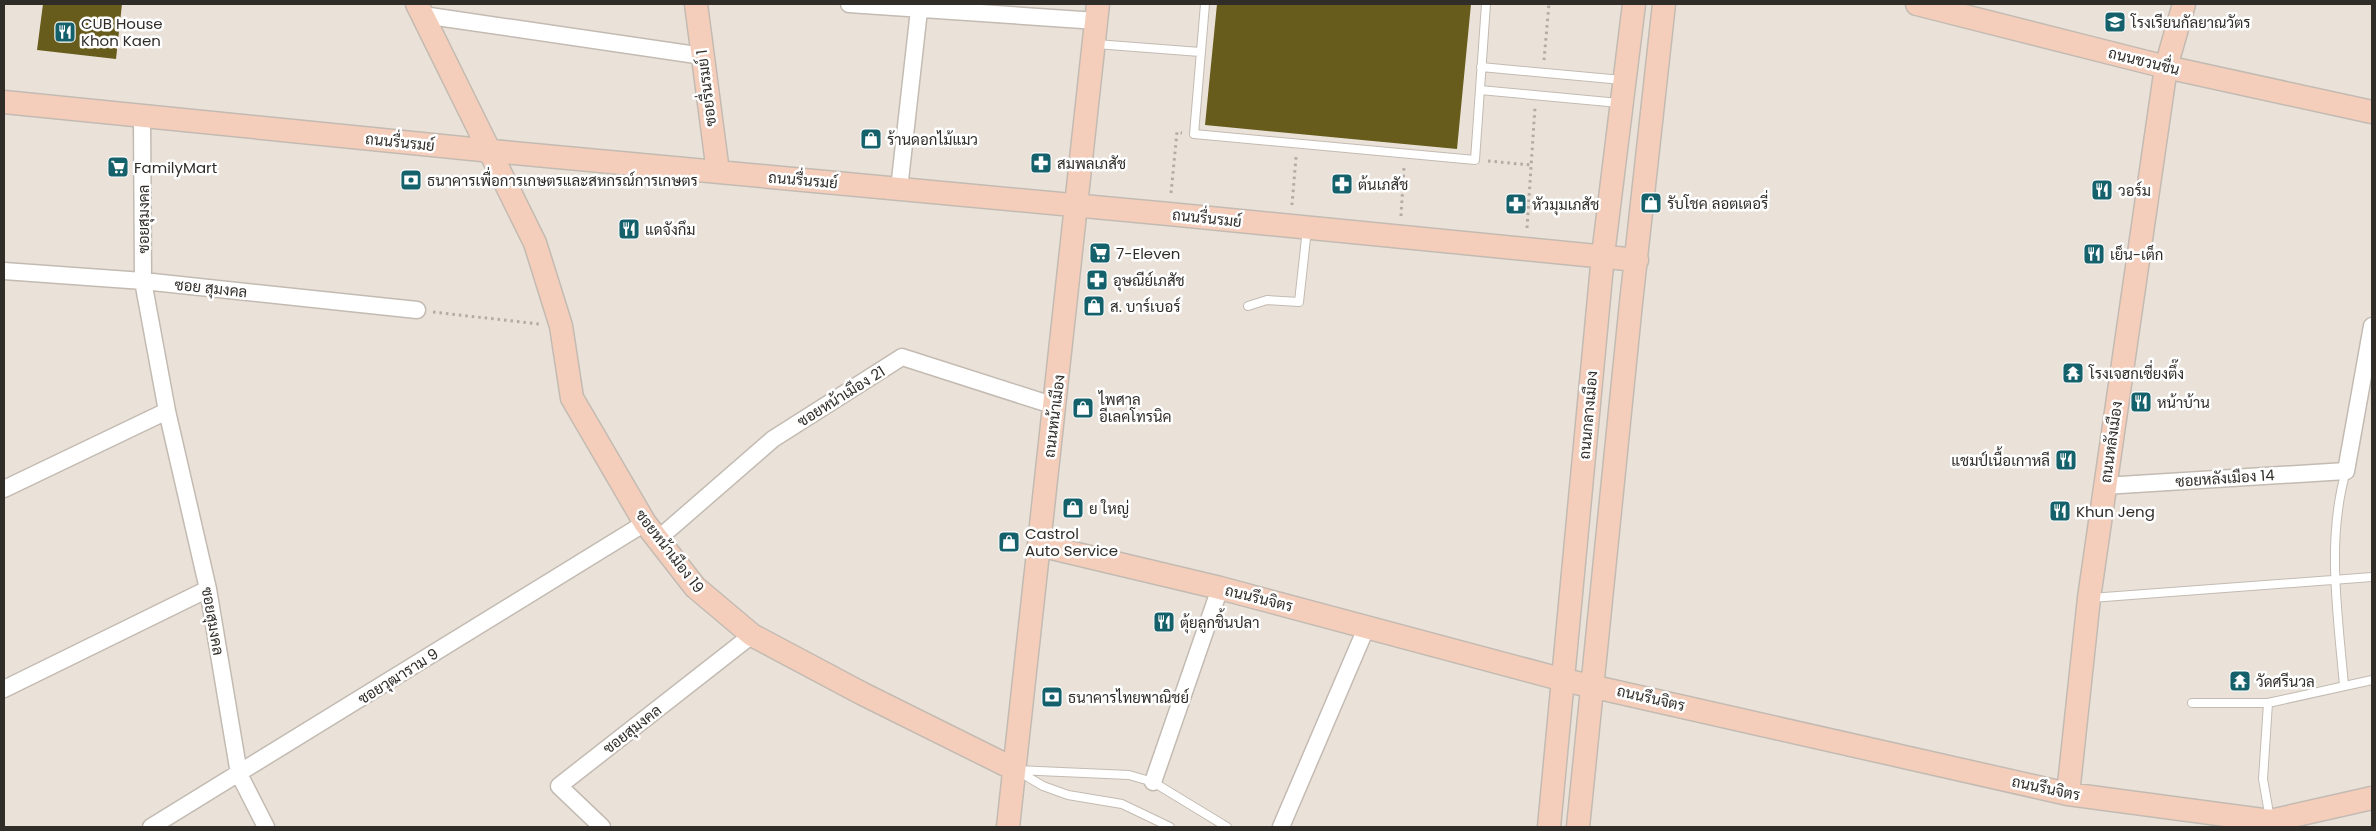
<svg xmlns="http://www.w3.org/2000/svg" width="2376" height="831" viewBox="0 0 2376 831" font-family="Poppins,Sarabun,sans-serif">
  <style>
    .building { fill: #685c1c }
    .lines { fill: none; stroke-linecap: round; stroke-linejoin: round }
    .lane-casing { stroke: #c3bbb2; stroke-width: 10 }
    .street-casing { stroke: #c3bbb2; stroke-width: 19 }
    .secondary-casing { stroke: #c3bbb2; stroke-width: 25 }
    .path { stroke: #b2aca4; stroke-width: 3; stroke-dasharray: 2.5 4; stroke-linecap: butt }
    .lane { stroke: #fff; stroke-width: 8 }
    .street { stroke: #fff; stroke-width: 16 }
    .secondary { stroke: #f5cebb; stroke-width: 22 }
    .labels { text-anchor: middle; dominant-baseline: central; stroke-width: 5; stroke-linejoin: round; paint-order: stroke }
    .poi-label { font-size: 15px; fill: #302d29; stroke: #fff; text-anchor: start }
    .street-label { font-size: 15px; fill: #302d29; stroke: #fff }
  </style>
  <rect width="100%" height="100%" fill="#eae2d9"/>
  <path class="building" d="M43,4H122L116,59L37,50Z
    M1217,4H1471L1457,149L1205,125Z"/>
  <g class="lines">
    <g class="lane-casing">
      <path id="lane" d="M1205,4L1194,134L1475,160L1486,4
        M1096,44L1200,52
        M1481,67L1622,80
        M1480,90L1619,103
        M1248,306L1267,300L1299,302L1307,229
        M2091,598L2372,577
        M2344,686C2338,615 2326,540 2346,471
        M2192,703H2268L2372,680
        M2268,703L2263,779L2270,819
        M1016,770L1129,775L1153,782L1227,827
        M1016,770L1043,786L1068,795L1122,804L1170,827"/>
    </g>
    <g class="street-casing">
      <path id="street" d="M849,4L1097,21
        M423,15L703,56
        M142,116L143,281L167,411L208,589L239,774L266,827
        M899,189L919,10
        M4,271L143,281L417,310
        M2104,486L2346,471L2372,326
        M4,489L167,411
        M658,539L773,439L902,357L1055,406
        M4,689L208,589
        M1153,782L1220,588
        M151,827L645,523
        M602,827L559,786L752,635
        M1281,827L1367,626"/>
    </g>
    <g class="secondary-casing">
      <path id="secondary" d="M417,4L535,243L561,326L572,398L645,523L695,587L752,635L863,694L1014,769
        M696,4L718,172
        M1917,4L2166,67L2372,112
        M4,102L492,151L1169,214L1637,260
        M1039,545L1220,588L1564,680L2068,794L2270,821L2372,798
        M2068,794L2089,598L2166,67L2184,4
        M1008,827L1098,4
        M1549,827L1603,255L1634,4
        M1578,827L1631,303L1664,4"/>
    </g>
    <path class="path" d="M1544,60L1549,4
      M1488,161L1531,165
      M1171,193L1177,132L1182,133
      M1292,205L1296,157
      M1401,216L1404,167
      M1527,228L1535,107
      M433,312L539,324"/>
    <use href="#lane" class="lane"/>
    <use href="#street" class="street"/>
    <use href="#secondary" class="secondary"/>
  </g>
  <defs>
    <g id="school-square" transform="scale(1.125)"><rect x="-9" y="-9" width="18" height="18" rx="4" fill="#14616c" stroke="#fff"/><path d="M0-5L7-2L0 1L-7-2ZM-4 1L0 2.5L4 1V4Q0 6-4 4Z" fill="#fff"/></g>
    <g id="restaurant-square" transform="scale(1.125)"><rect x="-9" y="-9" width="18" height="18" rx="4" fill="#14616c" stroke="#fff"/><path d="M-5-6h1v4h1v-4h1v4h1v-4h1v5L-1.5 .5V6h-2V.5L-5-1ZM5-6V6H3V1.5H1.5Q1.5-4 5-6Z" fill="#fff"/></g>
    <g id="shop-square" transform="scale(1.125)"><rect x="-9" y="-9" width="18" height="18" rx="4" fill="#14616c" stroke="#fff"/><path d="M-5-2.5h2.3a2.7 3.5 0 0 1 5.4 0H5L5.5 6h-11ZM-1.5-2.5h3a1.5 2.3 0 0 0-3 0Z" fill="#fff"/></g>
    <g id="pharmacy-square" transform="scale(1.125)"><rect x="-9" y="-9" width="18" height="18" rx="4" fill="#14616c" stroke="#fff"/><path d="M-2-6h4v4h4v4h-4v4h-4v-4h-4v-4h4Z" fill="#fff"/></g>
    <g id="supermarket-square" transform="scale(1.125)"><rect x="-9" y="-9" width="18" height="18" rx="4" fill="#14616c" stroke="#fff"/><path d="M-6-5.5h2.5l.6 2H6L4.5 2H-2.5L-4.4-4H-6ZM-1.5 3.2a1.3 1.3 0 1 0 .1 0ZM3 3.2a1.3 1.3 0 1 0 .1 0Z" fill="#fff"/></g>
    <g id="bank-square" transform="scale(1.125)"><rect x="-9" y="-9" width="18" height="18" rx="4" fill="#14616c" stroke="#fff"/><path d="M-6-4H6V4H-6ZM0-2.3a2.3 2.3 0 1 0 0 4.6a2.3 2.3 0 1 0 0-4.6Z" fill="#fff"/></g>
    <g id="temple-square" transform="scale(1.125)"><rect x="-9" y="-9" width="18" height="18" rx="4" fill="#14616c" stroke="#fff"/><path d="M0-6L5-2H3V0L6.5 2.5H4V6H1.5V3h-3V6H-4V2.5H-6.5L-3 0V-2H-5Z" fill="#fff"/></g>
  </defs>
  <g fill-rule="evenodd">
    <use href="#school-square" x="2115" y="22"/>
    <use href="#restaurant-square" x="65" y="32"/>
    <use href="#shop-square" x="871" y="139"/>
    <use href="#pharmacy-square" x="1041" y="163"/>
    <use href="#supermarket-square" x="118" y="167"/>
    <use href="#bank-square" x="411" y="180"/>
    <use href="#pharmacy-square" x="1342" y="184"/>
    <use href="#restaurant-square" x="2102" y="190"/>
    <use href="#shop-square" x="1651" y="203"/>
    <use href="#pharmacy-square" x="1516" y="204"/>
    <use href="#restaurant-square" x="629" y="229"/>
    <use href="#supermarket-square" x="1100" y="253"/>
    <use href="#restaurant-square" x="2094" y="254"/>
    <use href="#pharmacy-square" x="1097" y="280"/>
    <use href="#shop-square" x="1094" y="306"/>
    <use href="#temple-square" x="2073" y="373"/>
    <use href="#restaurant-square" x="2141" y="402"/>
    <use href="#shop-square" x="1083" y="408"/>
    <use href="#restaurant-square" x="2066" y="460"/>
    <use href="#shop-square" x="1073" y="508"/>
    <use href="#restaurant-square" x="2060" y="511"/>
    <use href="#shop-square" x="1009" y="542"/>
    <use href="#restaurant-square" x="1164" y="622"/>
    <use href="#temple-square" x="2240" y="681"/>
    <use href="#bank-square" x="1052" y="697"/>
  </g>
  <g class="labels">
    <g class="poi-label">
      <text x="2131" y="22">โรงเรียนกัลยาณวัตร</text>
      <text x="81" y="23">CUB House<tspan x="81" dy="17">Khon Kaen</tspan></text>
      <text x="887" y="139">ร้านดอกไม้แมว</text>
      <text x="1057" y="163">สมพลเภสัช</text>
      <text x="134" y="167">FamilyMart</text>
      <text x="427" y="180">ธนาคารเพื่อการเกษตรและสหกรณ์การเกษตร</text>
      <text x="1358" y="184">ต้นเภสัช</text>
      <text x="2118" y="190">วอร์ม</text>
      <text x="1667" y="203">รับโชค ลอตเตอรี่</text>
      <text x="1532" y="204">หัวมุมเภสัช</text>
      <text x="645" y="229">แดจังกึม</text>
      <text x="1116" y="253">7-Eleven</text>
      <text x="2110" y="254">เย็น-เต็ก</text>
      <text x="1113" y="280">อุษณีย์เภสัช</text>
      <text x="1110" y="306">ส. บาร์เบอร์</text>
      <text x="2089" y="373">โรงเจฮกเซี่ยงตึ๊ง</text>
      <text x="1099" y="399">ไพศาล<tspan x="1099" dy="17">อีเลคโทรนิค</tspan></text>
      <text x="2157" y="402">หน้าบ้าน</text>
      <text x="2050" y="460" text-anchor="end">แชมป์เนื้อเกาหลี</text>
      <text x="1089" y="508">ย ใหญ่</text>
      <text x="2076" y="511">Khun Jeng</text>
      <text x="1025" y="533">Castrol<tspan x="1025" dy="17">Auto Service</tspan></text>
      <text x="1180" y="622">ตุ้ยลูกชิ้นปลา</text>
      <text x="2256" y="681">วัดศรีนวล</text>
      <text x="1068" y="697">ธนาคารไทยพาณิชย์</text>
    </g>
    <g class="street-label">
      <text transform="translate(2144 61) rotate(14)">ถนนชวนชื่น</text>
      <text transform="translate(706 88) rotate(-97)">ซอยรื่นรมย์ 1</text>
      <text transform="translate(400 142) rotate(6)">ถนนรื่นรมย์</text>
      <text transform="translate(803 180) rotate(5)">ถนนรื่นรมย์</text>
      <text transform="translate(1207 218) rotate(6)">ถนนรื่นรมย์</text>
      <text transform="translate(143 219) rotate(-90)">ซอยสุมงคล</text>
      <text transform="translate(211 288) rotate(6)">ซอย สุมงคล</text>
      <text transform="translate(841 396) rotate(-32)">ซอยหน้าเมือง 21</text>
      <text transform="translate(1588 415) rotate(-85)">ถนนกลางเมือง</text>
      <text transform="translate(1054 416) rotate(-83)">ถนนหน้าเมือง</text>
      <text transform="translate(2111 442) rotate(-82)">ถนนหลังเมือง</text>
      <text transform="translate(2225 478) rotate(-4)">ซอยหลังเมือง 14</text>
      <text transform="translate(670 551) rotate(52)">ซอยหน้าเมือง 19</text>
      <text transform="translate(1259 598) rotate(14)">ถนนรึนจิตร</text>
      <text transform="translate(213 621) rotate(80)">ซอยสุมงคล</text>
      <text transform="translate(398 676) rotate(-32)">ซอยวุฒาราม 9</text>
      <text transform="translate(1651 698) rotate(13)">ถนนรึนจิตร</text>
      <text transform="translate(632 729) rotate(-38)">ซอยสุมงคล</text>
      <text transform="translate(2046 788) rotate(12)">ถนนรึนจิตร</text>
    </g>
  </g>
  <rect width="2376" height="831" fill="none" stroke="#302d29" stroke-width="10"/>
</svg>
